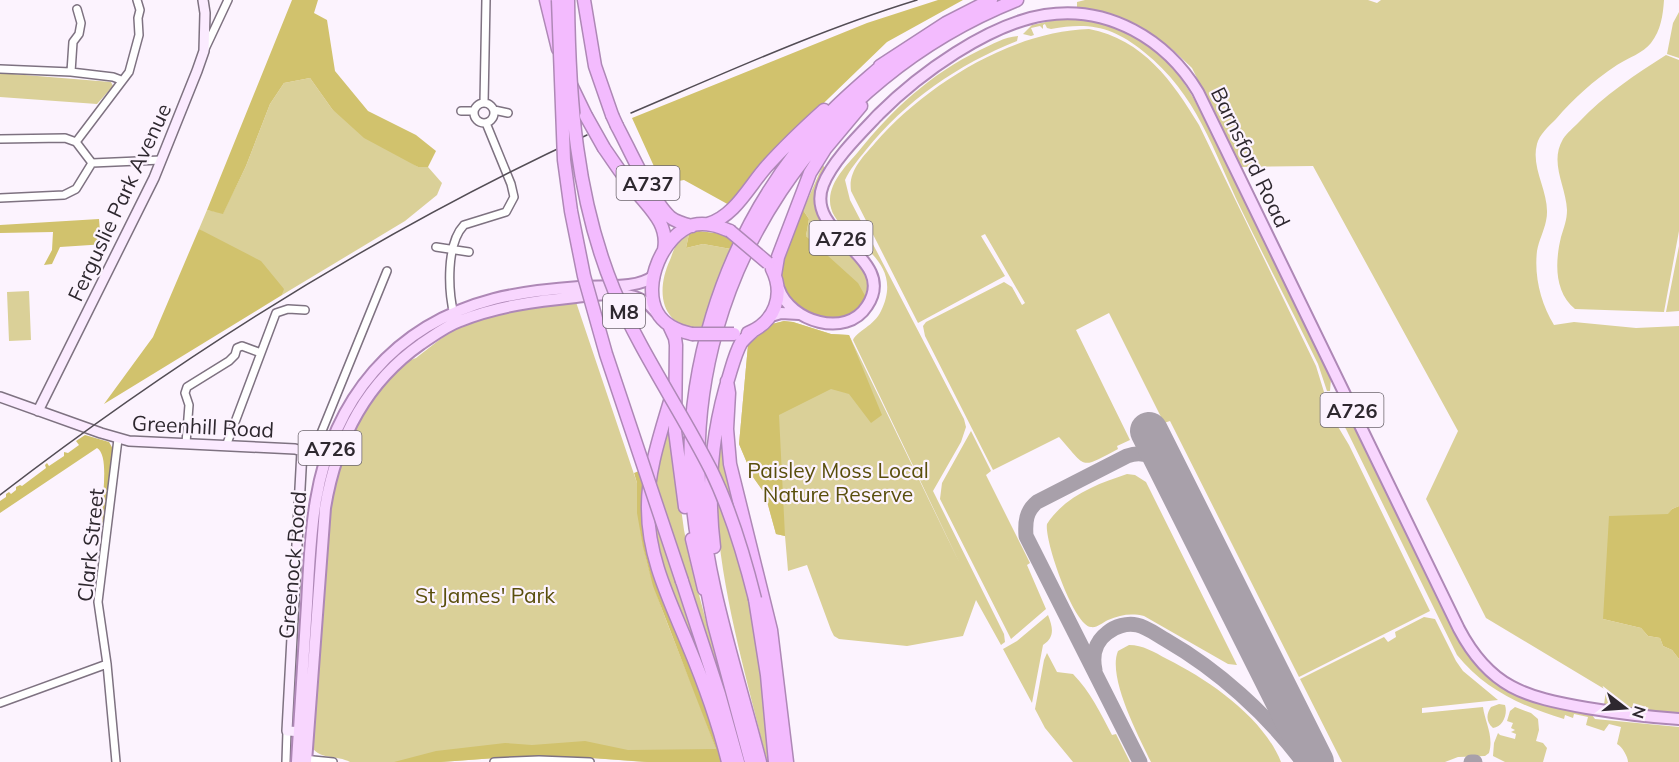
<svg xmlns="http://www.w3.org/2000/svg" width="1679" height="762" viewBox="0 0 1679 762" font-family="Mulish,sans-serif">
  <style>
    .green { fill: #dad098 }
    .forest { fill: #d1c26d }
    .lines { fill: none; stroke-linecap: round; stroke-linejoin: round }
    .taxiway { stroke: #a8a0aa; stroke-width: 15 }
    .runway { stroke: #a8a0aa; stroke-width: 38 }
    .street-casing { stroke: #7e7281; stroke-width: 10 }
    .secondary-casing { stroke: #7e7281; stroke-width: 12 }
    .primary-casing { stroke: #ae88b6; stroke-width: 14 }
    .highway-casing { stroke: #ae88b6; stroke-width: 15 }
    .street { stroke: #fff; stroke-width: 7 }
    .secondary { stroke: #fbebff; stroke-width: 9 }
    .primary { stroke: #f8d6fe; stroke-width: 10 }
    .highway { stroke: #f3bbfe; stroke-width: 12 }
    .rail { stroke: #534d55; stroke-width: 1.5 }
    .highway-bridge-casing { stroke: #ae88b6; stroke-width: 15; stroke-linecap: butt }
    .highway-bridge { stroke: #f3bbfe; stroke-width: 12 }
    .labels { text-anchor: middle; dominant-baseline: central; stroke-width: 4.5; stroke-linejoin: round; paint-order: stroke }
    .shield { fill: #fcf3fe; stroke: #6c656d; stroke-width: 1.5 }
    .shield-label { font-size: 20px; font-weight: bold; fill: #2e282f }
    .street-label { font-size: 21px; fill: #2e282f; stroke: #fcf3fe }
    .park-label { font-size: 21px; fill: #594e0c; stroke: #fcf3fe }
  </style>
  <rect width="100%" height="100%" fill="#fcf3fe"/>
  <path class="green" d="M1085,0H1368L1377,3L1381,0H1664C1663,15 1661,30 1651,43C1643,53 1628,58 1617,65C1593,81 1574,98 1556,119C1549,126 1539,135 1537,144C1530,170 1552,195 1546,221C1544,231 1539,240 1537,251C1534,277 1541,304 1554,325L1574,322L1636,328L1679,326V506L1672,509L1603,619L1641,628L1648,636L1660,638L1663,646L1672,650L1679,659V715L1604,705L1606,690L1486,618L1426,499L1458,431L1313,166L1241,167L1192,68L1173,50L1151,34L1118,17L1101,12L1077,9V2Z
    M1679,12V58L1667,54L1673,23Z
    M1055,20C1125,15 1170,51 1200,110L1331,379L1330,391H1327L1318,364C1293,312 1266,261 1241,209C1213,150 1197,94 1144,52C1113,27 1090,22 1051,29L1047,28L1045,24L1043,25V29L1040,26L1031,28L1034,35L1031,36L1023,34L1032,25Z
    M1089,29C1143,39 1173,82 1199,125L1316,366L1324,392L1322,400L1349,445L1430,611L1299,677L1170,421L1164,423L1109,313L1076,330L1130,440L1117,446L1118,449C1079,470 1087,468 1059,437L993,470L925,336L923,326L926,322L1004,282L1012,287L1022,305L1025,303L985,234L981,236L1005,276L918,323L851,191C848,171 863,157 875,143C925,85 1012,31 1089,29Z
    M1018,36L1017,41C959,64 905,101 866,150C858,160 850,169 845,180L850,200L964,419L966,427L961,442L933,491L1004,634L1005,642L1001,645L976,600L963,636L907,646L839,639L834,636L831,630L807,565L788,571L785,536L776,534L765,494L753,477L739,444L748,345L772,324L784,321L793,322L831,334L849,335L960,564L853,340C857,331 874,326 881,311C910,251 828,239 830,199C831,180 847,165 858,152C892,110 930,74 980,50C993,44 1004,37 1018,36Z
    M1666,55L1679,60V231L1664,312L1575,309C1554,292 1555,262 1561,237C1564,227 1567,220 1567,210C1566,186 1549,163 1563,139C1567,133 1574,127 1579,122C1604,95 1635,75 1666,55Z
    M0,73L111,82L113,86L97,104L0,97Z
    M310,78L332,109L418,167H428L442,183L437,195L405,221L282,295L283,289L199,229L207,210L223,213L246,166L270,104L284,83Z
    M823,165L827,172C804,212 825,227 853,255C860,261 868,269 869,278C871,285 868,294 868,301L806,236L809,219L803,210Z
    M689,234L686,248L703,244L731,249L703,328C661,329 655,292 670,260C672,255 674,247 678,243C680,239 686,236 689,234Z
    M1679,246V311L1666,312Z
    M29,291L31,340L9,341L7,292Z
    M576,302L637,483C637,554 660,604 685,668C698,699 709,730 721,762H645L578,757H509L441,762H350C338,755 317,760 311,745L330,493L358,416L400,364L416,358L443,337V334C487,313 528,308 576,302Z
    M1332,395L1342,402L1462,646C1497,700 1533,704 1592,715L1595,719L1679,727V762H1628C1628,757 1622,746 1617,744L1621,727L1609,724L1604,731L1586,725L1588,717L1574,714L1573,718L1565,715L1564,719C1523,707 1484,689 1457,655L1346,429L1332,408Z
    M669,421L684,530L691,565L744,762H742L677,582L710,683L659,563L653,515L654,482Z
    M720,423L742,532L757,633L771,762H767C741,652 703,538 720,423Z
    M971,431L991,471L986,475L1030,563L1027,565L1046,609L1011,639L940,499L942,483Z
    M1127,474L1135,475L1146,482L1237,665L1228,664L1144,616C1131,613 1120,615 1108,620C1102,623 1097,628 1091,627C1074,626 1044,540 1047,524C1065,496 1097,484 1127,474Z
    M1048,615C1053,628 1055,637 1043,645L1032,703L1003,649L1017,641Z
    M1424,617L1435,619L1456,661L1463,671L1498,700L1422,708V713L1483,707C1485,722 1494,736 1489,753L1485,756L1458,757L1445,762H1342L1300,679L1384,637L1388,642L1396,637L1395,632Z
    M1129,645C1143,645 1154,652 1167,659C1209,680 1263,717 1281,762H1151C1139,737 1107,677 1118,651Z
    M1047,653L1057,672L1073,674C1090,691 1101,714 1112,735L1116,734L1130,762H1073L1045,728L1035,709L1044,660Z
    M1499,704L1505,705C1508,714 1503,727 1493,728C1486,722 1486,714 1491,707Z
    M1515,707L1531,713L1538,719L1539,730L1536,741L1543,743L1547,748L1543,762H1505L1493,756L1494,743L1498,733L1500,735L1515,739L1516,734L1511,732L1515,730L1511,728L1513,723L1507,721L1510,711Z"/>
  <path class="forest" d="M292,0H318L314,13L327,20L335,71L368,111L416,135L436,151L428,167H418L364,138L332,109L310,78L284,83L270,104L246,166L223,214L207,210Z
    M938,0H963L887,42L772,153L731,206L684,180L662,184L632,118L867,23Z
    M803,210L809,219L806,236L858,283L868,301L852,317L827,320L795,305L785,298L781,280V267Z
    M99,219L100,231L106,232V244L60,247L52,264L44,265L52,250L53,232L0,233V225Z
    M199,229L261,261L284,289L282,295L104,404L153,337Z
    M699,231L723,234L734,243L731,249L703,244L686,248L689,234Z
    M784,321L793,322L831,334L849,335L882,415L871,423L849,394L831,389L779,415L785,536L776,534L765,494L753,477L739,444L748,345L772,324Z
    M85,435L109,442L113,449L104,529C98,511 112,457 97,448L0,513V501L6,497V494L9,492L11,494L16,490V487L20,485L22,486L46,468L45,465L47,463L49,466L64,456V452L68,453L79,445L76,441Z
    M639,471L646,490V530L706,701L725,762H648L578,757H509L441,762H394L436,751L505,743L532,745L585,741L628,750L716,749L653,586L643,547L637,513V483L634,473Z
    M1679,506V659L1672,650L1663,646L1660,638L1648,636L1641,628L1603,619L1609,516L1668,514L1672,509Z"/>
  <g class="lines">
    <path class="taxiway" d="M1095,670C1092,656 1095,642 1107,633C1115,626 1127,623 1137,625C1147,627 1157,635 1166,640C1218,670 1267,714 1303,762
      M1290,714L1300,758
      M1140,762L1026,536C1025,522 1026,511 1037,502L1127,456C1143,450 1157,457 1168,469
      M1471,762H1475"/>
    <path class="runway" d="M1149,431L1315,762"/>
    <g class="street-casing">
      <path id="street" d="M205,49L228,0
        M0,69L71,72L113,77L121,80
        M71,72L73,42L79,34L81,23L77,9
        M474 113a10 10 0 1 1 20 0a10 10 0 1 1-20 0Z
        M484,103L486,0
        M494,110L508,113
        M461,111H474
        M0,139L65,138L76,142L92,163
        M76,142L129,72L139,35L138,18L140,10L137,0
        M92,163L161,160
        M0,198L64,195L76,189L92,163
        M436,247L469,252
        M454,315C448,290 446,244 464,225L506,212L514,197L511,184L486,123
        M186,443L189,405L185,393L187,387L229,361L235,355L237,348L242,346L261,353
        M226,446L276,313L288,309L305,310
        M302,451L315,448L387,271
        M0,703L107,664
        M303,759L333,762
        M116,762L107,664L98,602L118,439
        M286,762L287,731
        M494,762L539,760L590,762"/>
    </g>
    <g class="secondary-casing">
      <path id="secondary" d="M0,397L101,433L129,441L295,449L302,451L287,731L306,732
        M38,411L154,178L197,71L204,51L205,13L203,0"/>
    </g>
    <g class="primary-casing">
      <path id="primary" d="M779,289C790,321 846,339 867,306C900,257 803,236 823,185C832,161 861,133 879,114C919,74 988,24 1045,15C1108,5 1166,39 1198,92L1459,629C1490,688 1525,697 1587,708C1617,713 1648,717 1679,719
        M771,316L781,313L799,314
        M297,762C300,709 304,656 307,604C309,569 310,534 316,500C333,399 394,325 494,299C522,292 551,289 579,287C601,285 636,290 654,276
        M306,762L325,508C336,441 364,384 421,344C433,336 446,326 460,321C497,306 537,301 576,297C603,294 637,287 656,312"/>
    </g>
    <g class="highway-casing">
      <path id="highway" d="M546,0L558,49
        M584,0L595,66L612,115
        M880,66L946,23L991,0
        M571,85L586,116
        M617,126C629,148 652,201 670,217C676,222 684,224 692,226
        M604,148C614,162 623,177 635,190C650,209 669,224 664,250
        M708,224C735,216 749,186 767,166C785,146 804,128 824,110
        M775,275L778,257L810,173L825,149L861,106
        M669,325L675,338L676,345L675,431L685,507
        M748,333C775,322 785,295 772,269
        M692,334C678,331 664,325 657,312C642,284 663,235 693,225C706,222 718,226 730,231
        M727,381L729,393L727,429L730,464L771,630L787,762
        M675,384C664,424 647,468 648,509C648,558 670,601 688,645C704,683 718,722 728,762
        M692,539L704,589
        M714,547C707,490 712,429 730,373C733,363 736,352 741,343C745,338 750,334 754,330
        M699,548C669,393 721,228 829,114C847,95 867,79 886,62
        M705,580L714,624L751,762
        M682,581L719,694L738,762
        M755,599L767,675L775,762
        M760,762C737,671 704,578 699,483C689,271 821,78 1017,0"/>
    </g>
    <use href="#street" class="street"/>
    <use href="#secondary" class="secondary"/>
    <use href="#primary" class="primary"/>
    <use href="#highway" class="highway"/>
    <path class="rail" d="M631,113C725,73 819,30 917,0
      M0,495C182,355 378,232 587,135"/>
    <g class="highway-bridge-casing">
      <path id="highway-bridge" d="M558,0L564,160L571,211L584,276L606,354L682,581
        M568,0C569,99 576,198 614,290C641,353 680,409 711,470C731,511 744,555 755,599
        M612,115L617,126
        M586,116L604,148
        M730,231L768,263
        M692,334H734"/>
    </g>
    <use href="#highway-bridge" class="highway-bridge"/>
  </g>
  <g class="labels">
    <g class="shield">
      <rect x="616.5" y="166" width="63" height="34" rx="4.5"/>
      <rect x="809.5" y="221" width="63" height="34" rx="4.5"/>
      <rect x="603" y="294" width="42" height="34" rx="4.5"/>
      <rect x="1320.5" y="393" width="63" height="34" rx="4.5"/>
      <rect x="298.5" y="431" width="63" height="34" rx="4.5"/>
    </g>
    <g class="shield-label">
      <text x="648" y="183">A737</text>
      <text x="841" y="238">A726</text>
      <text x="624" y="311">M8</text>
      <text x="1352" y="410">A726</text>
      <text x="330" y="448">A726</text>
    </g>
    <g class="street-label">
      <text transform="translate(1251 157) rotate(64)">Barnsford Road</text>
      <text transform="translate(119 202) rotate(-65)">Ferguslie Park Avenue</text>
      <text transform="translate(203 426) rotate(3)">Greenhill Road</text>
      <text transform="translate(90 545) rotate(-84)">Clark Street</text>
      <text transform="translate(292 565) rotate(-85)">Greenock Road</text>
    </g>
    <g class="park-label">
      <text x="838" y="470">Paisley Moss Local<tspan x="838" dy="24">Nature Reserve</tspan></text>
      <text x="485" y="595">St James' Park</text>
    </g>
  </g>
  <g transform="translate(1625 708) rotate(107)" stroke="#fcf3fe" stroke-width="4.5" paint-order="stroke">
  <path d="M0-4.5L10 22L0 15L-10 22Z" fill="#2e282f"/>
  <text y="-9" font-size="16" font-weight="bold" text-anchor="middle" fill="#2e282f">N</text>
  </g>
</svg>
